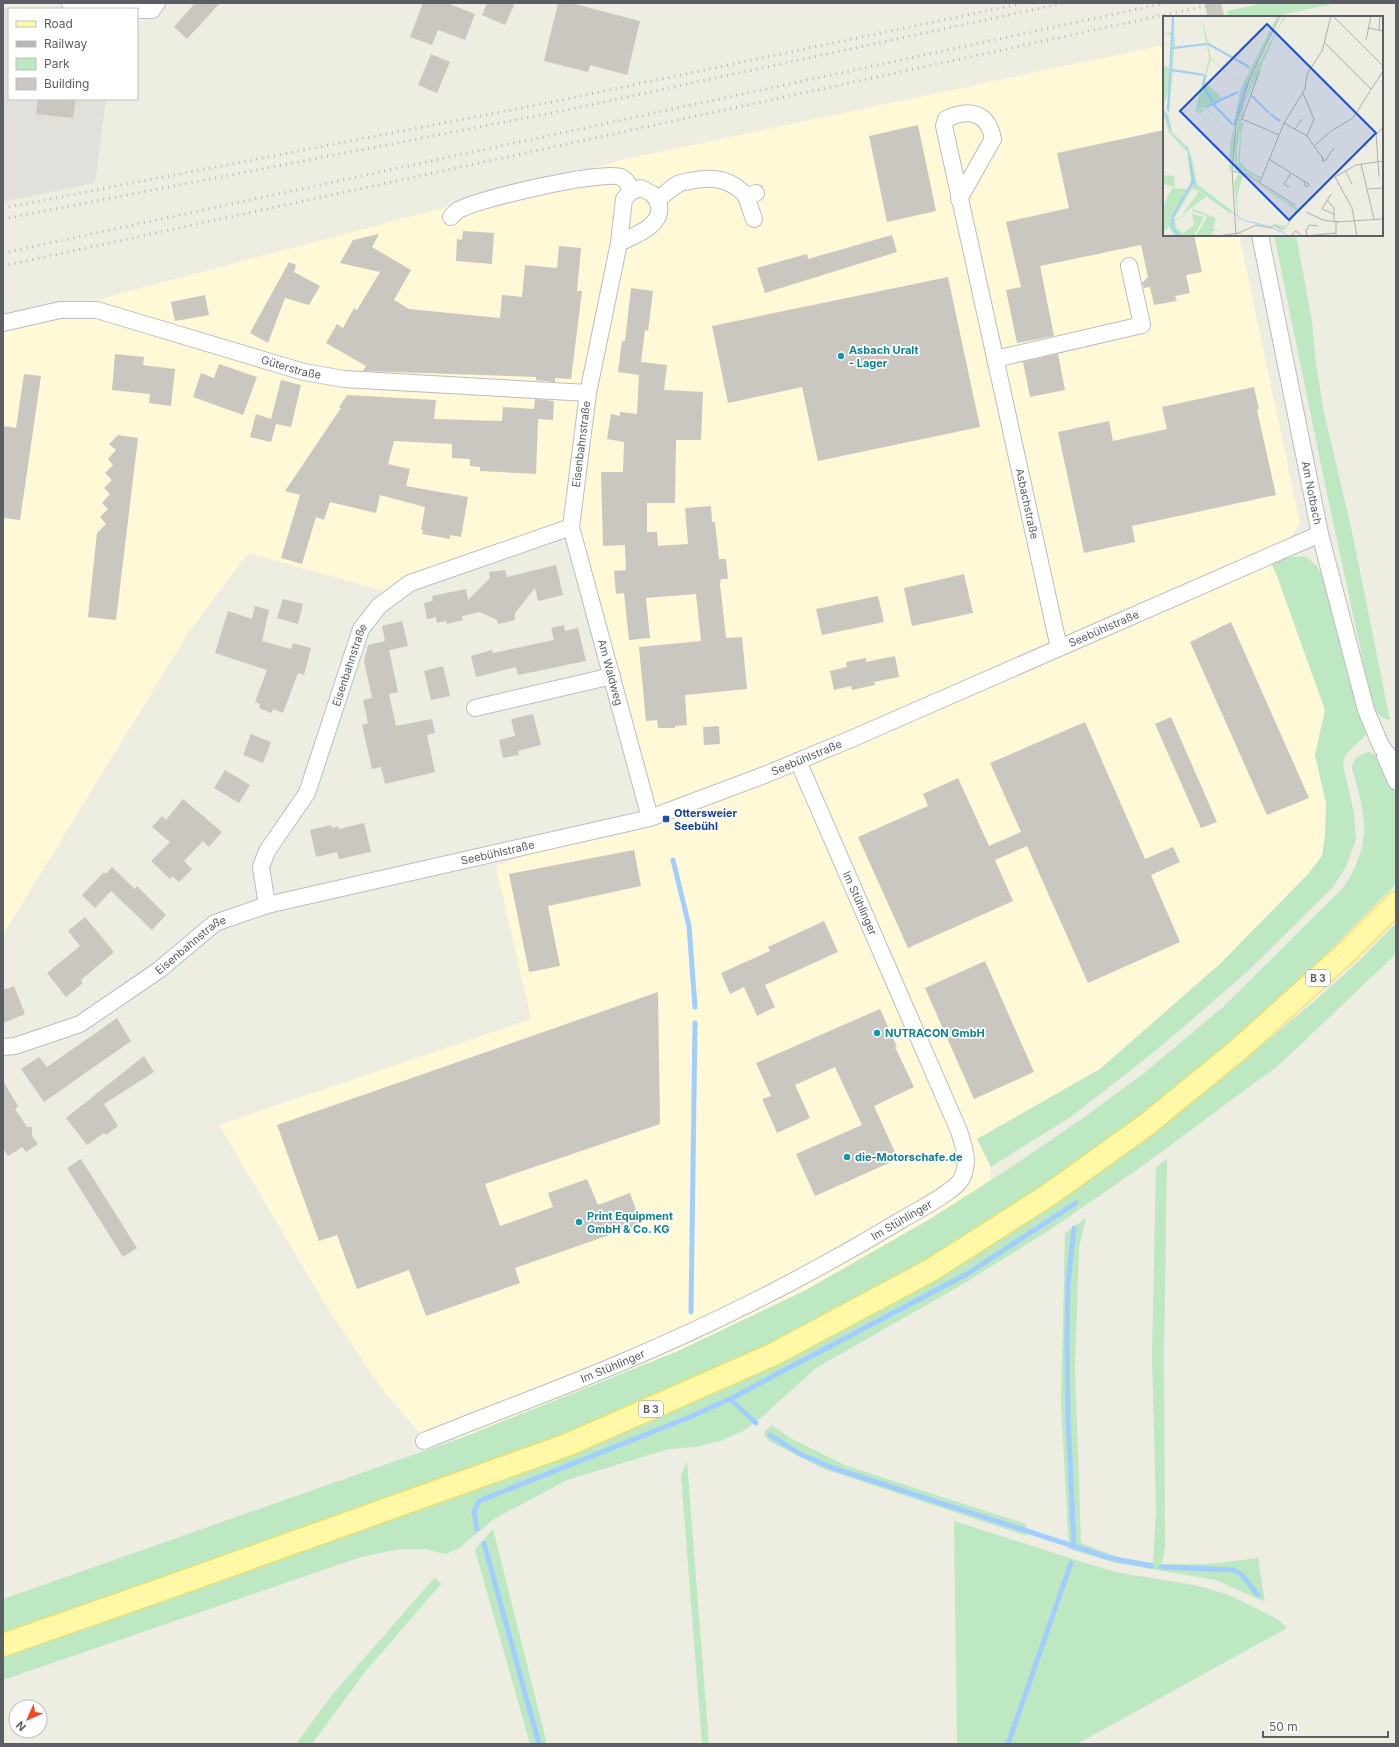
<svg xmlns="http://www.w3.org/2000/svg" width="1399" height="1747" viewBox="0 0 1399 1747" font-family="Inter,sans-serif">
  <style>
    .commercial { fill: #fff9d7 }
    .industrial { fill: #e2e0da }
    .green { fill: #bde8c1 }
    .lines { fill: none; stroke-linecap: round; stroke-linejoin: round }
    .stream { stroke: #a2ceff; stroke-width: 5 }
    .building { fill: #c9c7bf }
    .minor-tunnel { stroke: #c9c9c2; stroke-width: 16; stroke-dasharray: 16 8; stroke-linecap: butt }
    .minor-casing { stroke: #babcc2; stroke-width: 18 }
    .primary-casing { stroke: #f9da50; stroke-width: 24 }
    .minor { stroke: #fff; stroke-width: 16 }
    .primary { stroke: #fff9a7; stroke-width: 22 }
    .rail { stroke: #b6b7b7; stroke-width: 3; stroke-dasharray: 1 5; stroke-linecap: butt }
    .culture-dot { fill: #0f9aa8; stroke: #fff; stroke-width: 1.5 }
    .transit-dot { fill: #1a4fb4; stroke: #fff; stroke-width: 1.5 }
    .labels { text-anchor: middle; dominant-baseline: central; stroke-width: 3.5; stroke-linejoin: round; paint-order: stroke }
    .shield { fill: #fff; stroke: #8c8e92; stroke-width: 1 }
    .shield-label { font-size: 10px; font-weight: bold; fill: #5b5e64 }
    .culture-label { font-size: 11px; font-weight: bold; fill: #0d838f; stroke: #fff; text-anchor: start }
    .street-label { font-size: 11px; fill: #5b5e64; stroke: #fff }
    .transit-label { font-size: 11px; font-weight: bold; fill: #164399; stroke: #fff; text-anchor: start }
    .inset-river { fill: none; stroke: #a2ceff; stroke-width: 2 }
    .inset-road { fill: none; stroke: #afb0ac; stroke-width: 1 }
    .view { fill: #1d4ed8; fill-opacity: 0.15; stroke: #1d4ed8; stroke-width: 2 }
    .inset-edge { fill: none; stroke: #5b5e64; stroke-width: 2 }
  </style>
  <rect width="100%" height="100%" fill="#eeede2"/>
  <path class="commercial" d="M1164,45V235H1239L1300,523L1272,565L1277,576L1325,710L1315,755L1326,803L1325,835L1322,856L1309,873L1221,963L1100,1069L977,1139L991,1167L990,1181L930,1219L806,1290L678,1351L461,1438L428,1442L384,1392L325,1304L219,1125L531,1019L496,866L652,811L576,529L388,592L248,553L187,635L3,935V325L626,159Z"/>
  <path class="industrial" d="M3,8L17,9H9V99H106L95,183L3,202Z"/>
  <path class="green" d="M1265,3H1337L1271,17H1229L1227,11Z
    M1274,235H1296L1312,321L1315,357L1324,413L1351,527L1390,720C1377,718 1375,708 1371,698L1325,484Z
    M1304,556L1316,565L1325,579L1366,735L1345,755L1343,765L1354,813L1356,839L1346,867L1333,887L1247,972L1159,1048L1072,1116L991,1167L977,1139L1100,1069L1221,963L1309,873L1322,856L1325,835L1326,803L1315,755L1325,710L1277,576L1272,565L1284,558Z
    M1369,752L1375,754L1396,793V884C1341,939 1288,996 1228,1046C1147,1115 1059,1180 968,1235C883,1286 796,1334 705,1375C478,1477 239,1552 3,1632V1599L461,1438L678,1351L806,1290L930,1219L1013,1166L1083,1118L1144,1073L1223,1007L1344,887C1373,840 1366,819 1352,768C1354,757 1359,755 1369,752Z
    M1396,923V954L1280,1064L1141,1167L1048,1231L958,1287L816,1368L763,1416L745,1430L721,1441L695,1447L669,1449L567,1480L494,1519L459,1548L446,1554L425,1549H400L361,1557L3,1680V1655L468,1493L669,1413L788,1359L1112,1162L1229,1072L1317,999L1358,962Z
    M1167,1159L1164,1354L1165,1548L1162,1564H1208L1258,1558L1265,1602L1216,1580L1116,1563L1069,1549L1061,1405L1065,1233L1086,1218L1079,1248L1075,1367L1081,1543L1117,1557L1153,1563L1156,1512L1152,1356L1156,1167Z
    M772,1425L790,1438L847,1466L1026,1524L1027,1536L824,1469L769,1441L764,1435L765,1431Z
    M687,1462L709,1744H702L681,1475Z
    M954,1521L1095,1566L1120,1573L1199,1586L1229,1595L1279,1620L1287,1628L1077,1744H957Z
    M493,1529L547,1744H530L475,1550Z
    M435,1577L441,1584L365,1672L312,1744H296L332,1695Z"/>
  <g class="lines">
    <path class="stream" d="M673,860L689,926L695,1007
      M1074,1228L1068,1284L1067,1340L1068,1416L1074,1547
      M691,1312L695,1023
      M730,1399L756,1423
      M770,1435L800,1454L833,1468L1110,1558L1152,1566
      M477,1529L474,1511L479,1501L690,1417L730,1399L967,1274L1076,1203
      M484,1543L539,1744
      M1161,1567L1234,1570L1242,1575L1258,1595
      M1008,1744L1071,1563"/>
  </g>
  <path class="building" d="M195,3H220L187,39L174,27Z
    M423,3H447L475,14L465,40L438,30L432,45L410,37Z
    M487,3H515L505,25L482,15Z
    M558,3H571L640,21L627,75L590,65L588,72L544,61Z
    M431,54L450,62L437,93L418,85Z
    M38,99H76L73,118L36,114Z
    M918,125L936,211L887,222L869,136Z
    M1164,130V235H1194L1202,272L1186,275L1190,293L1175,296L1177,301L1154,305L1150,287L1144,288L1142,283L1148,277L1141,245L1040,266L1054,336L1017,343L1006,290L1021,287L1006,222L1069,208L1057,153Z
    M463,231L494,233L492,264L456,261L457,239L462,240Z
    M379,234L372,247L411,270L394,300L409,309L500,318L502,295L522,297L525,265L557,268L559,246L581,248L577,291H582L571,379L555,378V382L536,380V377L363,371L366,366L326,343L337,324L343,328L354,308L357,310L380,272L340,263L353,240Z
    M892,235L897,252L765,293L757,268L807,254L808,259Z
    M289,262L296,265L294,272L320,286L309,305L285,298L268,343L250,333Z
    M948,277L980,427L818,461L802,387L728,403L712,326Z
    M631,288L653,291L648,331L645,330L641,362L667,365L664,390L703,392L701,440H676L675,503H647V532H657L658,546L688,544L685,508L711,506L712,522H715L719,559H726L728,579H721L720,584L726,638L742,637L747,689L685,695L687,725L675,726V728H658L657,720L646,721L639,647L701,641L696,594L646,598L650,638L629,640L624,593L616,594L614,571L626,570L625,545L603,546L601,472H623L624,442L607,439L611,414L620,416V412L637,414L639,375L618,372L622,341H625Z
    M205,295L209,315L175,321L171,302Z
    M115,354L144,357L143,365L175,369L171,406L149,403L150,394L112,390Z
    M1058,354L1065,390L1030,397L1023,362Z
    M219,364L257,377L243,415L193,397L201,373L214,378Z
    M24,374L41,376L20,520L3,518V426L16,428Z
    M281,380L301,385L291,427L276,424L271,442L250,437L256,414L271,419Z
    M1254,387L1259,409L1257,410L1276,495L1132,526L1135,542L1084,553L1058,432L1109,421L1113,441L1167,429L1162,407Z
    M347,395L436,400L434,419L502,421L503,407L534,409L535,399L554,401L553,420L538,419L536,474L480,471V467L470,466V459L452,458V444L394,441L388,464L410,469L406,486L468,497L461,537L450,535V539L422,534L423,530H421L425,507L380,495L376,513L330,502L324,520L316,517L302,564L281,558L300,495L285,491L341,408L339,407Z
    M118,435L138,438L116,620L88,617L97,533L106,524L100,517L108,509L102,503L110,494L104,488L112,480L105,473L113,465L108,459L116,450L109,444Z
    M556,565L563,595L538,601L535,588L515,613V620L498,624L497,620L480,612L462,616L463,620L447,624L446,621L437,623L436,617L427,619L424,603L433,601L432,596L466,589L468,600L490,578L489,572L505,570L507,577Z
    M964,574L973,613L912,626L904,588Z
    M878,596L884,622L822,635L816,609Z
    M283,599L303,604L298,624L277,618Z
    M255,606L269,610L262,641L291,649L293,643L311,648L304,675L298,673L283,713L273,709L272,713L259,708L260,704L255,702L267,670L215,653L228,611L252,619Z
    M402,621L408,646L389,650L398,692L389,694L396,726L432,719L435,733L427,735L435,772L385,784L381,767L372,769L362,725L368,723L363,700L372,698L364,661L368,645L385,641L382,626Z
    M1231,622L1309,798L1267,815L1190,642Z
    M564,625L565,631L578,628L586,661L518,675L516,667L476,677L471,656L492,650L493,653L554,640L551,628Z
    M895,656L899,677L874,682L875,685L852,690L851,686L834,690L830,671L847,667L846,662L866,658V662Z
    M443,666L450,696L431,700L424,671Z
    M533,714L541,745L518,751L519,755L503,758L499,740L515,736L511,719Z
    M1171,717L1217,822L1201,828L1155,724Z
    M1085,722L1145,859L1173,847L1180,862L1151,875L1180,942L1088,983L1027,846L995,860L1013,901L908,948L858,837L928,806L923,794L958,778L989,846L1021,832L990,763Z
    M719,726L720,744L704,745L703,727Z
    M251,734L271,742L263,763L243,755Z
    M225,770L250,785L239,803L214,788Z
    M183,799L222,832L209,847L203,841L184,861L192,869L179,882L172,876L170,879L151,861L170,842L152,827L162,816L166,820Z
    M364,823L371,852L339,859L337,852L316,857L310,830L331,825L332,828L338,826L339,829Z
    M634,850L641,886L548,906L560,966L529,972L509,874Z
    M112,867L135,889L137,886L166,915L152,930L111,891L95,908L82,895L104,872L106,874Z
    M85,917L114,952L81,980L83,983L66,997L47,973L80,946L68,931Z
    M824,921L838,952L765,985L775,1007L757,1016L744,987L730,994L721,973L770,951L768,947Z
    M985,961L1034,1072L974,1099L925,988Z
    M14,986L25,1014L3,1023V990Z
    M658,992L660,1124L485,1184L500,1226L553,1207L548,1193L587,1179L598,1205L630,1193L641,1224L515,1268L520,1283L426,1316L409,1270L357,1289L337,1235L319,1241L277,1125Z
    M880,1009L897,1047H895L914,1087L874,1106L898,1159L815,1196L796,1154L862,1125L835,1067L795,1085L810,1118L777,1133L762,1099L771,1096L756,1063Z
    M117,1018L131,1041L44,1102L21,1069L39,1057L47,1067Z
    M144,1056L154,1072L104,1104L118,1126L106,1135L104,1133L87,1145L66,1118Z
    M3,1081L18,1106L15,1109L27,1127H32V1136L38,1144L26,1152L22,1147L8,1156L3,1148Z
    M81,1159L137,1248L123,1257L67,1168Z"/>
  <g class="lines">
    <path class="minor-tunnel" d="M1213,3L1216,17"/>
    <g class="minor-casing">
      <g id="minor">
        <path d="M70,3L129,9"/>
        <path d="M137,10H152L157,3"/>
        <path d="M746,196L754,219"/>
        <path d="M658,199C664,195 671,188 678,184C681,182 686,182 690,181C711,176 731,178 746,196L756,193"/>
        <path id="s1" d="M959,199L993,139C988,112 969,108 946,119L944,126L1059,648"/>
        <path d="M451,217C453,215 455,212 457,211C475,199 603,170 621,177C627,180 629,185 631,192"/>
        <path id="s2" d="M1260,235L1320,534L1366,710L1381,746L1396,765"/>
        <path id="s3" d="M619,243C633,236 663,226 659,206C657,195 650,192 640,188L631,192L624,199L619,243L588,393L571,527L650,818"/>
        <path id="s4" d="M3,323L60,310H97L304,372L344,379L588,393"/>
        <path d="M995,359L1142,325L1129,266"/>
        <path d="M475,708L612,676"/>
        <path d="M1385,756L1396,781"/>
        <path id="s5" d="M267,905L261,867L267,851L307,793L361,629L379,606L410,583L571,527"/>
        <path id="s6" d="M3,1047L15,1046L80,1024L159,970L215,923L267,905L650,818L767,774L851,739L1320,534"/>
        <path id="s7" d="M424,1441C488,1415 554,1391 618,1364C716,1323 812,1274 903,1219C916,1211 955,1192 962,1178C970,1161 964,1148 959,1131L798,761"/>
      </g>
    </g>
    <g class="primary-casing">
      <path id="primary" d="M3,1645L183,1582L567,1445L774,1354L931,1270L1050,1194L1146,1125L1238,1050L1348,951L1396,903"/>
    </g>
    <use href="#minor" class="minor"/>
    <use href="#primary" class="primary"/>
    <path class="rail" d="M3,208L547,103L1024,3
      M3,219L562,111L1064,3
      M3,253L1166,3
      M3,266L1219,3"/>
  </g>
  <g class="culture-dot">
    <circle cx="841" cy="356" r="4"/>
    <circle cx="877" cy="1033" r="4"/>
    <circle cx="847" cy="1157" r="4"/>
    <circle cx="579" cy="1222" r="4"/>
  </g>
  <rect class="transit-dot" x="662" y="815" width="8" height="8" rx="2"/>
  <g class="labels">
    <g class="shield">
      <rect x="1306" y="970" width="24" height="16" rx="3"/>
      <rect x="639" y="1401" width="24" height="16" rx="3"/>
    </g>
    <g class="shield-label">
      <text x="1318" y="978">B 3</text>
      <text x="651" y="1409">B 3</text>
    </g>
    <g class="culture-label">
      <text x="849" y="350">Asbach Uralt<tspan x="849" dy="13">- Lager</tspan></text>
      <text x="885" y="1033">NUTRACON GmbH</text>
      <text x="855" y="1157">die-Motorschafe.de</text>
      <text x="587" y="1216">Print Equipment<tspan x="587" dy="13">GmbH &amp; Co. KG</tspan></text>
    </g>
    <g class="street-label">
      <text stroke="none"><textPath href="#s4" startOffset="298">Güterstraße</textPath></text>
      <text transform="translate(581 444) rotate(-83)">Eisenbahnstraße</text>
      <text stroke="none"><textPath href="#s2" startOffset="263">Am Notbach</textPath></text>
      <text stroke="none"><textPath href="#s1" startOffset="525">Asbachstraße</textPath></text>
      <text stroke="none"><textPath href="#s6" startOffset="1189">Seebühlstraße</textPath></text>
      <text stroke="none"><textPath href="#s5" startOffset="261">Eisenbahnstraße</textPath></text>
      <text stroke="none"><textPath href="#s3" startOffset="589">Am Waldweg</textPath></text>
      <text stroke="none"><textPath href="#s6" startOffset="865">Seebühlstraße</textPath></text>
      <text stroke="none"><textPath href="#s6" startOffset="541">Seebühlstraße</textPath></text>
      <text transform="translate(860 903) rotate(66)">Im Stühlinger</text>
      <text stroke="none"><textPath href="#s6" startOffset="217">Eisenbahnstraße</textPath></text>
      <text stroke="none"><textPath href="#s7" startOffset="527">Im Stühlinger</textPath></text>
      <text stroke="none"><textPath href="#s7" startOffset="203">Im Stühlinger</textPath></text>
    </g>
    <g class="transit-label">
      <text x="674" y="813">Ottersweier<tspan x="674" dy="13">Seebühl</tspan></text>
    </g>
  </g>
  <g transform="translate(1163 16)">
    <rect width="220" height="220" fill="#eeede2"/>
    <path d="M9,0H11L12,31L43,28L38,0L45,26L87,50V53L45,29L48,42L79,69L48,43L41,65L59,82L32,96L41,59L10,55L6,97L3,92L7,73L0,90V49L7,53L9,20L0,16L9,17ZM44,29L46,42L42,58L10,53L11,33ZM114,0H116L79,82L72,107L68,154L66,155L67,131L77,74ZM121,0H131L123,1L117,9L82,87L74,131V147L81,155L72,154L71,129L78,92L90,59ZM50,87L70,107L69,109L49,88L44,92L68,118L43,92L37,98L34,96ZM0,91L6,100L9,115L25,131L29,143L34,168L68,194V198L36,175L29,173L10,204L25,198L12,205L14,213L20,217L31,209L29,198L41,201L31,220H12L6,211L0,215V190L9,172L25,173L28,166L24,136L6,117L0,95L3,99L6,111L9,118L23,131L28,149V144L23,129L7,114L4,99ZM78,106L81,107L78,119L77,146L86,155L98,161L97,164L82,156L75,147ZM76,157L80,159L74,180L76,217L71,167ZM0,159L11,160L12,171L0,168ZM81,159L136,193L122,214L110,208L123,210L133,194ZM36,175L43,181L19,199ZM30,193L53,202L50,212L57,216L51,214L47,220H33L44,200L29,195Z" fill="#bde8c1" fill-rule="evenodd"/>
    <path d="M0,93L4,99L9,117L24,131L28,144L31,165L35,172L81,204L107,210L120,216L126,220L107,211L81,205L35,172L29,166L25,136L22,130L12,121L7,114Z" fill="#a2ceff"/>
    <path class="inset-river" d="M45,28L86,51M10,32L43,28M8,54L41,59M43,59L40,69L49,86M88,79L106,97M50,88L69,108M43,91L75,76M5,95L10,0M107,98L117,105M71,109L84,66M16,220L9,211L10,200L30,165"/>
    <path class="inset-road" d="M170,0L220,50M205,12L220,15M216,14L217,0M203,24L208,0M161,26L208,73M97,54L79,103L116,119M140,77L151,103L144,120M121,107L144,120L161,144L160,146L159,141M132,113L139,103M213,117L216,161M152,129L168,115L190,102L220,55M203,131V126L220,112M106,143L139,164L146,168V170H142L141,165M162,145L171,132M198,148L211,203M182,154L189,168M70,155L83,158L132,189M97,166L121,107L142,73L144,58L159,35L168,0M126,171L121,168L128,157M205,173L220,172M168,178L159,193L171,198M164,184L171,192V206M143,196L160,204L175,206M173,206L220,203M144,219L143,215L146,209L155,210M55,220L76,217L93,209L107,212L111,209L120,214M73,220L69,153L73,108L87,62L117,0M127,220L133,215L139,220M142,220L173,217M173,220V206M194,220L189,192L172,161L193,149L220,145"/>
    <path class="view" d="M104,8L213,117L126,204L17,95Z"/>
    <rect width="220" height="220" class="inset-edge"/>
  </g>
  <rect width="1399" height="1747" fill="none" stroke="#5b5e64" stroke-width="8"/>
  <rect x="8" y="8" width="130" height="92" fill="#ffffff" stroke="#bdbfc1"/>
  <rect x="16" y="21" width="20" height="6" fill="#fff9a7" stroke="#bdbfc1"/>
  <text x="44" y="28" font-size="12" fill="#5b5e64">Road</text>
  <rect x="16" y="41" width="20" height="6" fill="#b6b7b7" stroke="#bdbfc1"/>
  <text x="44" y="48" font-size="12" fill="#5b5e64">Railway</text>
  <rect x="16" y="58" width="20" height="12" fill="#bde8c1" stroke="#bdbfc1"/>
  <text x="44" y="68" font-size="12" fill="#5b5e64">Park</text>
  <rect x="16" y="78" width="20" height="12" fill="#c9c7bf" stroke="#bdbfc1"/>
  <text x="44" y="88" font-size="12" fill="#5b5e64">Building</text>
  <g transform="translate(28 1719) rotate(225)"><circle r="19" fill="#ffffff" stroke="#bdbfc1"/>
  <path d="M0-3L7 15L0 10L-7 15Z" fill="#f34724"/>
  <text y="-6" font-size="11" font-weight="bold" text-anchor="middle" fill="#5b5e64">N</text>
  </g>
  <path d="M1263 1731v6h125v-6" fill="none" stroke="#5b5e64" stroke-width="2"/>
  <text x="1269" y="1731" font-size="12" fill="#5b5e64" stroke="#ffffff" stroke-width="3" paint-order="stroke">50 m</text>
</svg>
